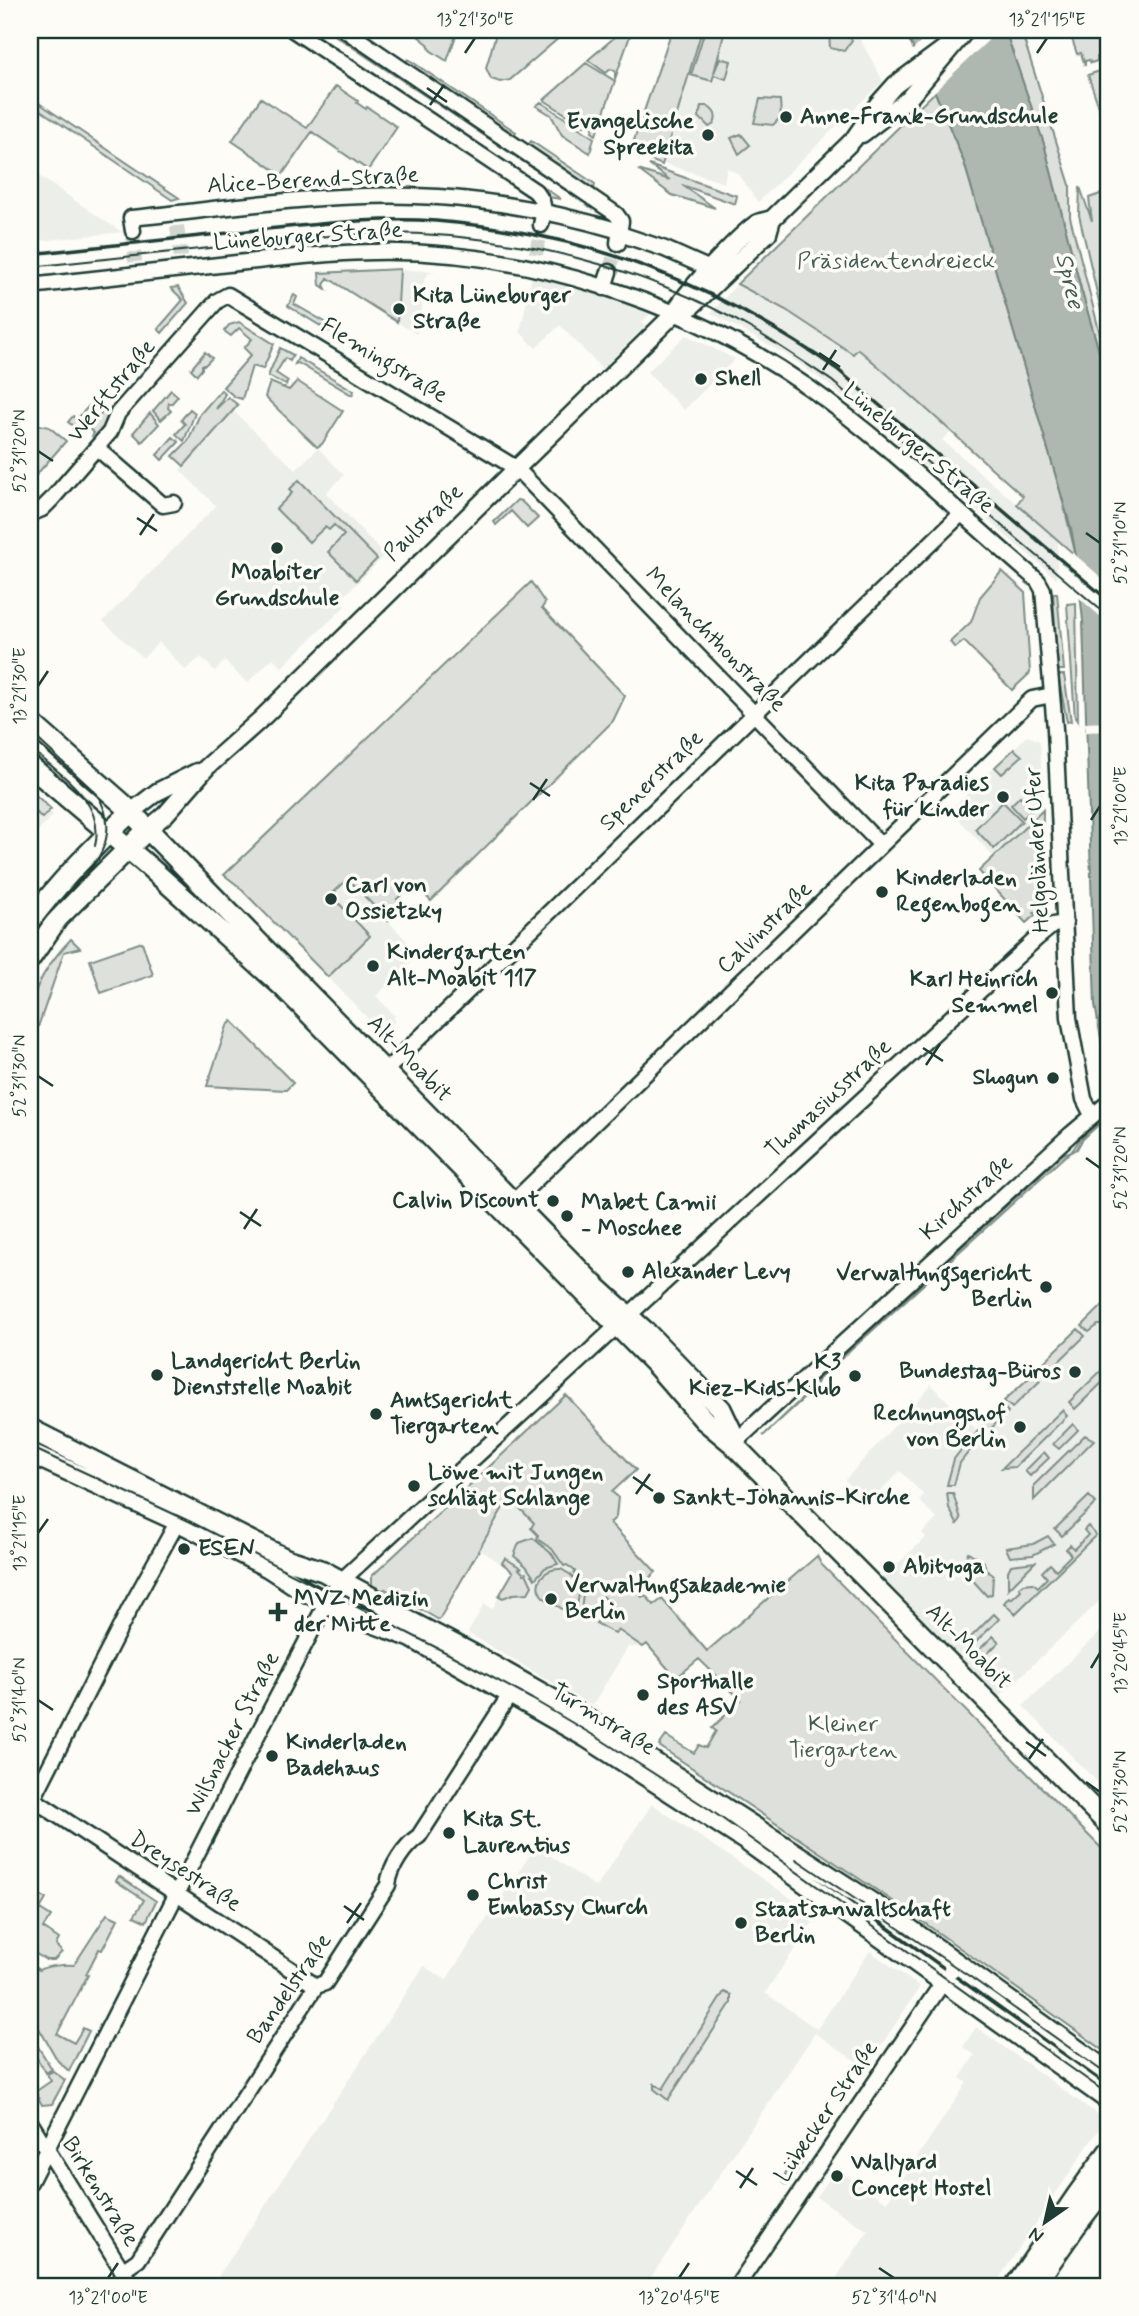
<svg xmlns="http://www.w3.org/2000/svg" width="1139" height="2316" viewBox="0 0 1139 2316" font-family="Mynerve,sans-serif">
  <style>
    .built { fill: #eceee9 }
    .green { fill: #dde0db; stroke: #7e8e88; stroke-width: 2 }
    .water { fill: #aeb8b1; stroke: #75877f; stroke-width: 2 }
    .pier { fill: #fdfcf7 }
    .lines { fill: none; stroke-linecap: round; stroke-linejoin: round }
    .minor-tunnel { stroke: #d1d6d0; stroke-width: 14; stroke-dasharray: 14 7; stroke-linecap: butt }
    .minor-casing { stroke: #1f3d34; stroke-width: 19 }
    .tertiary-casing { stroke: #1f3d34; stroke-width: 21 }
    .secondary-casing { stroke: #1f3d34; stroke-width: 24 }
    .minor { stroke: #fdfcf7; stroke-width: 14 }
    .tertiary { stroke: #fdfcf7; stroke-width: 16 }
    .secondary { stroke: #fdfcf7; stroke-width: 19 }
    .tram { stroke: #1f3d34; stroke-width: 2 }
    .rail { stroke: #1f3d34; stroke-width: 3.5 }
    .ticks { fill: none; stroke: #1f3d34; stroke-width: 2.5 }
    .poi-dot { fill: #1f3d34; stroke: #fdfcf7; stroke-width: 2.5 }
    .labels { text-anchor: middle; dominant-baseline: central; stroke-width: 7; stroke-linejoin: round; paint-order: stroke }
    .poi-label { font-size: 23px; font-weight: bold; fill: #1f3d34; stroke: #fdfcf7; text-anchor: start }
    .street-label { font-size: 23px; fill: #1f3d34; stroke: #fdfcf7 }
    .park-label { font-size: 23px; fill: #455e55; stroke: #fdfcf7 }
    .water-label { font-size: 24px; font-style: italic; fill: #435c53; stroke: #fdfcf7 }
    .neatline { fill: none; stroke: #1f3d34; stroke-width: 2.5 }
    .ticks-label { font-size: 18px; text-anchor: middle; fill: #1f3d34 }
  </style>
  <rect width="100%" height="100%" fill="#fdfcf7"/>
  <filter id="ink" filterUnits="userSpaceOnUse"><feTurbulence type="fractalNoise" baseFrequency=".0143" numOctaves="2"/><feDisplacementMap in="SourceGraphic" scale="14" xChannelSelector="R" yChannelSelector="G"/><feConvolveMatrix kernelMatrix="1 2 1 2 8 2 1 2 1" color-interpolation-filters="sRGB"/></filter>
  <g filter="url(#ink)">
    <path class="built" d="M702,30H855L883,81L758,202L737,173L727,168L724,183L663,163Z
      M30,170L105,221L122,232L30,242Z
      M365,269L436,271L429,273L424,279L421,325L416,334L319,273Z
      M532,277L613,298L649,311L650,314L641,323L646,325L602,369L560,325L536,348L520,332Z
      M737,284L786,310L852,353L857,349L908,391L951,432L942,440L1058,539L1057,579L830,386L787,355L711,313Z
      M686,335L735,359L684,410L647,372Z
      M233,411L296,470L318,448L344,475L326,493L385,555L340,600L345,606L282,667L273,658L247,683L225,661L215,671L201,657L185,670L159,642L143,658L103,621L216,506L180,470Z
      M1027,736L1040,741L1043,810L994,857L950,810Z
      M30,745L81,790L95,808L93,809L30,753Z
      M30,792L53,815L30,839Z
      M348,878L419,954L376,996L395,1016L393,1019L395,1021L384,1032H381L328,977L370,936L331,895Z
      M1106,1302L1109,1306V1592L999,1697L962,1662L883,1578L926,1537L922,1533L937,1519L919,1500L924,1495L900,1471L869,1503L845,1480L931,1386L929,1383L976,1429Z
      M509,1496L646,1644L643,1647H628L592,1706L468,1633L484,1604L492,1609L513,1572L479,1549Z
      M1109,1623V1794L1023,1706Z
      M652,1804L817,1916L765,1993L817,2029L870,1951L920,1987L866,2068L815,2033L645,2286H212L424,1966L446,1980L536,1846L596,1887Z
      M976,2027L1105,2120L994,2286H831L868,2231L817,2197L836,2169L887,2202L967,2083L960,2078L975,2055L963,2047Z"/>
    <path class="green" d="M300,30H309L561,199L548,197Z
      M327,30H336L605,211L591,207Z
      M426,30H458L447,61L430,50L428,44L418,36Z
      M497,30H568L510,80L500,82L491,79L486,68Z
      M623,30H632L615,79V71L611,69L606,73L588,60Z
      M672,30H702L662,165L630,152Z
      M705,30H725L714,73L720,58L731,61L726,79L714,75L712,81L691,75Z
      M837,30H844L852,40L844,51L830,48L829,32Z
      M1005,30H1018L1025,43L1070,185V217L1109,369V386L1081,289L1044,144Z
      M1026,30H1056L1032,40H1030Z
      M1069,30H1109L1108,58L1102,60L1100,56L1097,57V61L1091,63L1089,60L1085,61V66L1081,53L1077,54Z
      M408,59L516,132L514,135L406,63Z
      M586,63L615,81L596,135L592,132L593,125L590,123L584,126L544,100Z
      M1109,68V127L1106,128L1088,75Z
      M336,86L358,101L357,103L366,109L367,107L397,127L368,170L312,132L282,175L232,141L261,98L307,128Z
      M935,92L964,162L1061,494L1076,556L1017,504L1023,496C967,447 914,396 858,349L853,354L786,310L737,284Z
      M30,97L179,198L172,200L30,103Z
      M760,99L780,100L781,117L773,125L754,123Z
      M541,102L594,138L590,153L562,135L551,115L536,106Z
      M707,106C714,110 718,116 714,124L709,127L699,117L701,106Z
      M741,134L750,145L739,154L731,138Z
      M531,141L595,184L594,190L528,145Z
      M649,165L737,196L735,204L682,185L715,208L672,195L638,170L670,180Z
      M1080,187L1092,221L1089,198L1109,191V345L1079,215Z
      M400,269L397,322L328,278L324,285L326,289L320,285L319,273Z
      M178,287L188,303L162,333L158,329L183,300L171,288Z
      M294,295L297,297L294,304L332,326L329,331L288,306Z
      M239,322L274,344L263,369L252,366L242,399L235,397L223,387L251,355L244,348L252,339L239,328L231,336L224,331L229,325Z
      M280,348L293,355L290,361L285,358L276,373L288,381L286,385L268,376Z
      M205,352L212,358L205,365H202V369L197,375L191,369Z
      M298,358L354,391L352,395L298,363L295,364Z
      M297,381L343,411L322,444L317,447L265,397L270,382L289,390Z
      M171,390L178,396L172,403H169L168,408L171,411L161,420L153,411Z
      M221,390L225,394L216,409L228,397L238,405L184,466L173,456L188,441L200,414Z
      M97,397L101,401L77,429L68,422L73,416L77,419Z
      M105,409L111,414L107,427L97,440L92,436L94,433L89,429Z
      M190,409L195,413L184,441L176,434L185,424L181,420Z
      M150,413L159,424L142,442L133,433Z
      M30,423L49,427L66,441L30,482Z
      M173,437L179,442L162,460L157,455Z
      M299,480L377,559L356,580L328,552L344,535L334,525L329,530L325,527L309,542L276,509L292,493L289,490Z
      M517,500L521,501L538,518L527,528L511,511L496,525L494,522Z
      M1002,571L1025,592L1030,673L1012,690L964,641L955,648L950,642L971,622L980,597Z
      M531,582L545,603L542,608L625,696L613,721L431,901L413,883L397,899L404,907L388,921L348,879L331,895L370,936L328,977L237,885L224,875Z
      M1053,593H1057L1064,670H1058Z
      M1076,603L1078,722L1075,718L1067,604Z
      M1058,675H1064L1071,721L1067,722Z
      M1014,749L1022,756L1002,774L995,767Z
      M30,790L51,809L42,818L30,806Z
      M1020,796L1033,809L1023,818L1011,805Z
      M1003,802L1022,821L994,849L975,829Z
      M1043,810L1042,860L1044,862L1047,904L1034,913L1035,915L1026,923L979,871Z
      M97,858L100,861L95,868L30,948V932L40,917Z
      M71,939L80,948L64,952L30,1050C30,1037 28,1023 30,1011C34,984 53,958 71,939Z
      M142,942L153,975L101,993L90,960Z
      M232,1021L293,1083L286,1090L207,1086L227,1026Z
      M1109,1112V1115L1082,1140L1077,1149L1065,1156L819,1379L815,1388L763,1436L813,1388L818,1378L1063,1154L1072,1151L1080,1139Z
      M1106,1302L1109,1306V1325H1098L1089,1332L1082,1326Z
      M1078,1329L1085,1336L1050,1370L1043,1363Z
      M1109,1363V1376L1075,1409L1069,1402Z
      M1033,1374L1040,1381L1012,1408L1004,1401Z
      M566,1395L636,1470L612,1492L618,1497L616,1517L610,1523L656,1572L638,1588L637,1591L642,1597L645,1595L654,1605L662,1599L707,1651L817,1556L821,1564L1109,1856V2054L902,1907L659,1746L666,1736L694,1753L699,1745L706,1748L716,1731L712,1728L741,1700L699,1659L676,1678L647,1644L643,1647L618,1630L615,1634L596,1623L613,1607L603,1596L593,1606L596,1610L587,1618L583,1617C577,1598 592,1591 574,1574L575,1571L567,1565L564,1566L552,1549L537,1539L538,1535L531,1528L534,1523L509,1497L439,1620L385,1589L381,1591L372,1586V1576Z
      M1001,1404L1008,1412L977,1442L973,1437Z
      M1062,1410L1067,1416L1015,1467L1002,1468Z
      M1073,1424L1078,1430L1059,1449L1053,1444Z
      M1085,1435L1094,1440L1034,1500V1485Z
      M969,1440L974,1445L960,1463L954,1485H947L954,1459Z
      M1044,1452L1049,1458L1030,1476L1025,1471Z
      M947,1493H953L961,1519L957,1524L949,1508Z
      M1089,1496L1096,1503L1062,1536L1055,1529Z
      M1088,1526L1096,1535L1015,1614L1004,1603L1009,1597L1011,1599L1021,1590L1019,1587L1023,1584L1033,1583L1038,1587L1047,1578L1042,1572L1050,1564L1056,1570L1071,1555L1066,1549L1070,1545L1074,1549L1088,1535L1084,1530Z
      M1048,1536L1054,1544L1033,1555L1010,1557L1006,1548L1033,1544Z
      M533,1538L552,1554L558,1564L545,1568L535,1579L526,1566L514,1556L519,1543Z
      M968,1552L984,1562L986,1570L993,1575L992,1594L987,1596C976,1583 959,1571 968,1552Z
      M505,1558L521,1568L519,1569L524,1574L526,1573L532,1586L528,1593L513,1594L503,1598L499,1596L513,1572L502,1563Z
      M1035,1562L1008,1589V1571L1011,1565Z
      M561,1569L571,1575L580,1587L577,1607L580,1620L543,1597C531,1582 545,1568 561,1569Z
      M994,1614L999,1619L968,1650L963,1645Z
      M993,1636L999,1642L979,1662L973,1656Z
      M119,1876L156,1901L146,1922L134,1916L144,1900L116,1881Z
      M30,1888L46,1899L40,1909L51,1916L43,1928L59,1939L56,1945L62,1952L54,1960H46L30,1950Z
      M107,1914L118,1919L102,1950L99,1949L86,1974L88,1975L57,2034L74,2043L83,2028L89,2031L69,2071L58,2061L33,2018L37,2011L30,2000V1964L39,1970C46,1966 66,1964 74,1965Z
      M972,1986L1109,2079V2084L1045,2038L1030,2032L969,1990Z
      M724,1992L731,1995V2003L668,2100L654,2089V2084L663,2089Z
      M30,2034L52,2069L46,2073L30,2047Z
      M53,2071L65,2080L52,2104L42,2105L35,2092L51,2081L47,2074Z
      M798,2153L805,2158L787,2185L783,2182L787,2176L785,2174Z"/>
    <path class="water" d="M904,30H1005L1044,144L1081,289L1109,386V1084L1095,1005L1083,621L1076,556L1071,528L964,162L935,92Z"/>
    <path class="pier" d="M933,30H999L932,94L911,52Z
      M1072,552L1109,584V624L1077,596Z
      M1109,722V731L1086,732L1085,723Z"/>
    <g class="lines">
      <path class="minor-tunnel" d="M177,226L181,257
        M133,231L135,262
        M536,254L541,225
        M609,272L618,243"/>
      <g class="minor-casing">
        <path id="minor" d="M293,30L535,191C546,203 544,210 541,225
          M345,30L616,214L621,221L618,243
          M133,231L131,218C233,208 336,190 438,197C500,201 561,214 620,231
          M620,234L665,249L710,269
          M30,286C102,278 174,270 246,262C288,258 330,252 373,252C524,249 685,301 808,387C889,444 962,516 1038,581L1043,590L1055,729L1069,1018L1084,1099L1092,1115
          M604,288L609,272
          M97,448L163,505L174,503
          M30,514L42,509L52,499L110,432L118,413L217,301L228,295L516,468L881,845
          M379,1077L961,514
          M513,1202L1032,699L1052,695
          M733,1444L1071,1134L1109,1102
          M30,1797L316,1986
          M33,1799L130,1608L178,1521
          M30,2122L132,2286
          M30,2182L261,1728L327,1602L341,1581L1036,939L1053,925L1065,923
          M122,2271L138,2260L316,1986L325,1983L388,1885C390,1868 404,1846 419,1836L511,1693
          M737,2286L956,1963"/>
      </g>
      <g class="tertiary-casing">
        <path id="tertiary" d="M862,134L909,98L966,30
          M675,313L689,309L768,233L772,219L853,140L878,104L895,85L953,42
          M131,812L157,792L197,772
          M148,829L165,815L207,767L261,719L675,313C682,295 739,236 756,224C760,221 767,221 772,219"/>
      </g>
      <g class="secondary-casing">
        <path id="secondary" d="M30,722L123,804L593,1284L647,1333L721,1409L731,1430L733,1444
          M30,766L146,864L283,987L656,1365L704,1420L733,1444L1109,1825
          M30,921C59,882 95,845 131,812
          M30,959L58,918L148,829
          M30,1429L286,1559L323,1571L382,1603L397,1615L472,1654L580,1715L884,1911L1109,2073
          M30,1453L178,1521L268,1567L305,1591L350,1614L411,1637L586,1737L747,1841L1109,2100
          M1015,2286L1077,2195L1109,2151
          M1034,2286L1075,2227L1109,2183"/>
      </g>
      <use href="#minor" class="minor"/>
      <use href="#tertiary" class="tertiary"/>
      <use href="#secondary" class="secondary"/>
      <path class="tram" d="M30,267C109,259 187,250 266,242C305,239 344,233 382,233C510,233 641,265 752,329C779,345 805,363 832,381L1109,617
        M30,732L96,793C137,855 57,892 30,939
        M30,748C59,774 106,801 95,846
        M30,1447L191,1522L447,1653L532,1699L603,1741L709,1809L1109,2095
        M796,1859L972,1978L1109,2076"/>
      <path class="rail" d="M30,254C109,246 188,237 267,229C323,224 379,217 436,221C588,233 713,283 837,369L1109,601"/>
    </g>
  </g>
  <path class="ticks" d="M465,53L475,38M1037,53L1047,38M427,88L447,102M430,105L444,85M819,353L840,367M823,370L836,350M38,451L53,461M137,518L157,531M1086,533L1100,543M140,535L154,514M38,686L48,671M530,783L550,796M533,800L547,779M1091,820L1100,806M923,1048L943,1061M926,1065L940,1044M38,1076L53,1086M1086,1158L1100,1168M240,1212L261,1226M244,1229L257,1209M633,1477L653,1491M636,1494L650,1474M38,1533L48,1519M1091,1668L1100,1653M38,1700L53,1710M1026,1742L1046,1756M1029,1759L1043,1739M1086,1782L1100,1792M344,1906L364,1920M347,1923L361,1903M736,2171L757,2185M740,2188L753,2168M879,2268L894,2278M108,2278L118,2263M679,2278L689,2263"/>
  <g class="poi-dot">
    <circle cx="786" cy="117" r="7"/>
    <circle cx="708" cy="135" r="7"/>
    <circle cx="399" cy="309" r="7"/>
    <circle cx="701" cy="379" r="7"/>
    <circle cx="277" cy="548" r="7"/>
    <circle cx="1003" cy="797" r="7"/>
    <circle cx="882" cy="892" r="7"/>
    <circle cx="331" cy="899" r="7"/>
    <circle cx="373" cy="966" r="7"/>
    <circle cx="1052" cy="993" r="7"/>
    <circle cx="1053" cy="1078" r="7"/>
    <circle cx="553" cy="1201" r="7"/>
    <circle cx="567" cy="1216" r="7"/>
    <circle cx="628" cy="1272" r="7"/>
    <circle cx="1046" cy="1287" r="7"/>
    <circle cx="1075" cy="1372" r="7"/>
    <circle cx="157" cy="1375" r="7"/>
    <circle cx="855" cy="1376" r="7"/>
    <circle cx="376" cy="1414" r="7"/>
    <circle cx="1020" cy="1427" r="7"/>
    <circle cx="414" cy="1486" r="7"/>
    <circle cx="659" cy="1498" r="7"/>
    <circle cx="184" cy="1549" r="7"/>
    <circle cx="889" cy="1567" r="7"/>
    <circle cx="551" cy="1599" r="7"/>
    <path d="M274.5 1601.5h7v7h7v7h-7v7h-7v-7h-7v-7h7z"/>
    <circle cx="643" cy="1695" r="7"/>
    <circle cx="272" cy="1756" r="7"/>
    <circle cx="449" cy="1833" r="7"/>
    <circle cx="473" cy="1895" r="7"/>
    <circle cx="741" cy="1923" r="7"/>
    <circle cx="837" cy="2176" r="7"/>
  </g>
  <g class="labels">
    <g class="poi-label">
      <text x="800" y="117">Anne-Frank-Grundschule</text>
      <text x="694" y="122" text-anchor="end">Evangelische<tspan x="694" dy="26">Spreekita</tspan></text>
      <text x="413" y="296">Kita Lüneburger<tspan x="413" dy="26">Straße</tspan></text>
      <text x="715" y="379">Shell</text>
      <text x="277" y="573" text-anchor="middle">Moabiter<tspan x="277" dy="26">Grundschule</tspan></text>
      <text x="989" y="784" text-anchor="end">Kita Paradies<tspan x="989" dy="26">für Kinder</tspan></text>
      <text x="896" y="879">Kinderladen<tspan x="896" dy="26">Regenbogen</tspan></text>
      <text x="345" y="886">Carl von<tspan x="345" dy="26">Ossietzky</tspan></text>
      <text x="387" y="953">Kindergarten<tspan x="387" dy="26">Alt-Moabit 117</tspan></text>
      <text x="1038" y="980" text-anchor="end">Karl Heinrich<tspan x="1038" dy="26">Semmel</tspan></text>
      <text x="1039" y="1078" text-anchor="end">Shogun</text>
      <text x="539" y="1201" text-anchor="end">Calvin Discount</text>
      <text x="581" y="1203">Mabet Camii<tspan x="581" dy="26">- Moschee</tspan></text>
      <text x="642" y="1272">Alexander Levy</text>
      <text x="1032" y="1274" text-anchor="end">Verwaltungsgericht<tspan x="1032" dy="26">Berlin</tspan></text>
      <text x="171" y="1362">Landgericht Berlin<tspan x="171" dy="26">Dienststelle Moabit</tspan></text>
      <text x="841" y="1363" text-anchor="end">K3<tspan x="841" dy="26">Kiez-Kids-Klub</tspan></text>
      <text x="1061" y="1372" text-anchor="end">Bundestag-Büros</text>
      <text x="390" y="1401">Amtsgericht<tspan x="390" dy="26">Tiergarten</tspan></text>
      <text x="1006" y="1414" text-anchor="end">Rechnungshof<tspan x="1006" dy="26">von Berlin</tspan></text>
      <text x="428" y="1473">Löwe mit Jungen<tspan x="428" dy="26">schlägt Schlange</tspan></text>
      <text x="673" y="1498">Sankt-Johannis-Kirche</text>
      <text x="198" y="1549">ESEN</text>
      <text x="903" y="1567">Abityoga</text>
      <text x="565" y="1586">Verwaltungsakademie<tspan x="565" dy="26">Berlin</tspan></text>
      <text x="294" y="1599">MVZ Medizin<tspan x="294" dy="26">der Mitte</tspan></text>
      <text x="657" y="1682">Sporthalle<tspan x="657" dy="26">des ASV</tspan></text>
      <text x="286" y="1743">Kinderladen<tspan x="286" dy="26">Badehaus</tspan></text>
      <text x="463" y="1820">Kita St.<tspan x="463" dy="26">Laurentius</tspan></text>
      <text x="487" y="1882">Christ<tspan x="487" dy="26">Embassy Church</tspan></text>
      <text x="755" y="1910">Staatsanwaltschaft<tspan x="755" dy="26">Berlin</tspan></text>
      <text x="851" y="2163">Wallyard<tspan x="851" dy="26">Concept Hostel</tspan></text>
    </g>
    <g class="street-label">
      <text transform="translate(313 181) rotate(-3)">Alice-Berend-Straße</text>
      <text transform="translate(308 237) rotate(-4)">Lüneburger Straße</text>
      <text transform="translate(384 361) rotate(31)">Flemingstraße</text>
      <text transform="translate(112 391) rotate(-51)">Werftstraße</text>
      <text transform="translate(918 449) rotate(40)">Lüneburger Straße</text>
      <text transform="translate(424 523) rotate(-44)">Paulstraße</text>
      <text transform="translate(715 640) rotate(46)">Melanchthonstraße</text>
      <text transform="translate(652 781) rotate(-44)">Spenerstraße</text>
      <text transform="translate(1038 850) rotate(-93)">Helgoländer Ufer</text>
      <text transform="translate(765 928) rotate(-44)">Calvinstraße</text>
      <text transform="translate(409 1059) rotate(46)">Alt-Moabit</text>
      <text transform="translate(829 1099) rotate(-43)">Thomasiusstraße</text>
      <text transform="translate(967 1198) rotate(-42)">Kirchstraße</text>
      <text transform="translate(968 1647) rotate(45)">Alt-Moabit</text>
      <text transform="translate(603 1720) rotate(31)">Turmstraße</text>
      <text transform="translate(233 1734) rotate(-63)">Wilsnacker Straße</text>
      <text transform="translate(185 1872) rotate(33)">Dreysestraße</text>
      <text transform="translate(290 1989) rotate(-55)">Bandelstraße</text>
      <text transform="translate(827 2112) rotate(-56)">Lübecker Straße</text>
      <text transform="translate(100 2192) rotate(58)">Birkenstraße</text>
    </g>
    <g class="park-label">
      <text x="896" y="262">Präsidentendreieck</text>
      <text x="843" y="1725">Kleiner<tspan x="843" dy="26">Tiergarten</tspan></text>
    </g>
    <g class="water-label">
      <text transform="translate(1069 281) rotate(76)">Spree</text>
    </g>
  </g>
  <rect width="1139" height="2316" fill="none" stroke="#fdfcf7" stroke-width="77"/>
  <g transform="translate(1045 2222) rotate(214)" stroke="#fdfcf7" stroke-width="5" paint-order="stroke">
  <path d="M0-5L12 26L0 18L-12 26Z" fill="#1f3d34"/>
  <text y="-10" font-size="19" font-weight="bold" text-anchor="middle" fill="#1f3d34">N</text>
  </g>
  <rect x="38" y="38" width="1062" height="2240" class="neatline"/>
  <g class="ticks-label">
    <text x="475" y="25">13°21'30"E</text>
    <text x="1047" y="25">13°21'15"E</text>
    <text transform="translate(19 451) rotate(-90)" y="6">52°31'20"N</text>
    <text transform="translate(1120 543) rotate(-90)" y="6">52°31'10"N</text>
    <text transform="translate(19 686) rotate(-90)" y="6">13°21'30"E</text>
    <text transform="translate(1120 806) rotate(-90)" y="6">13°21'00"E</text>
    <text transform="translate(19 1076) rotate(-90)" y="6">52°31'30"N</text>
    <text transform="translate(1120 1168) rotate(-90)" y="6">52°31'20"N</text>
    <text transform="translate(19 1533) rotate(-90)" y="6">13°21'15"E</text>
    <text transform="translate(1120 1653) rotate(-90)" y="6">13°20'45"E</text>
    <text transform="translate(19 1700) rotate(-90)" y="6">52°31'40"N</text>
    <text transform="translate(1120 1792) rotate(-90)" y="6">52°31'30"N</text>
    <text x="108" y="2303">13°21'00"E</text>
    <text x="679" y="2303">13°20'45"E</text>
    <text x="894" y="2303">52°31'40"N</text>
  </g>
</svg>
